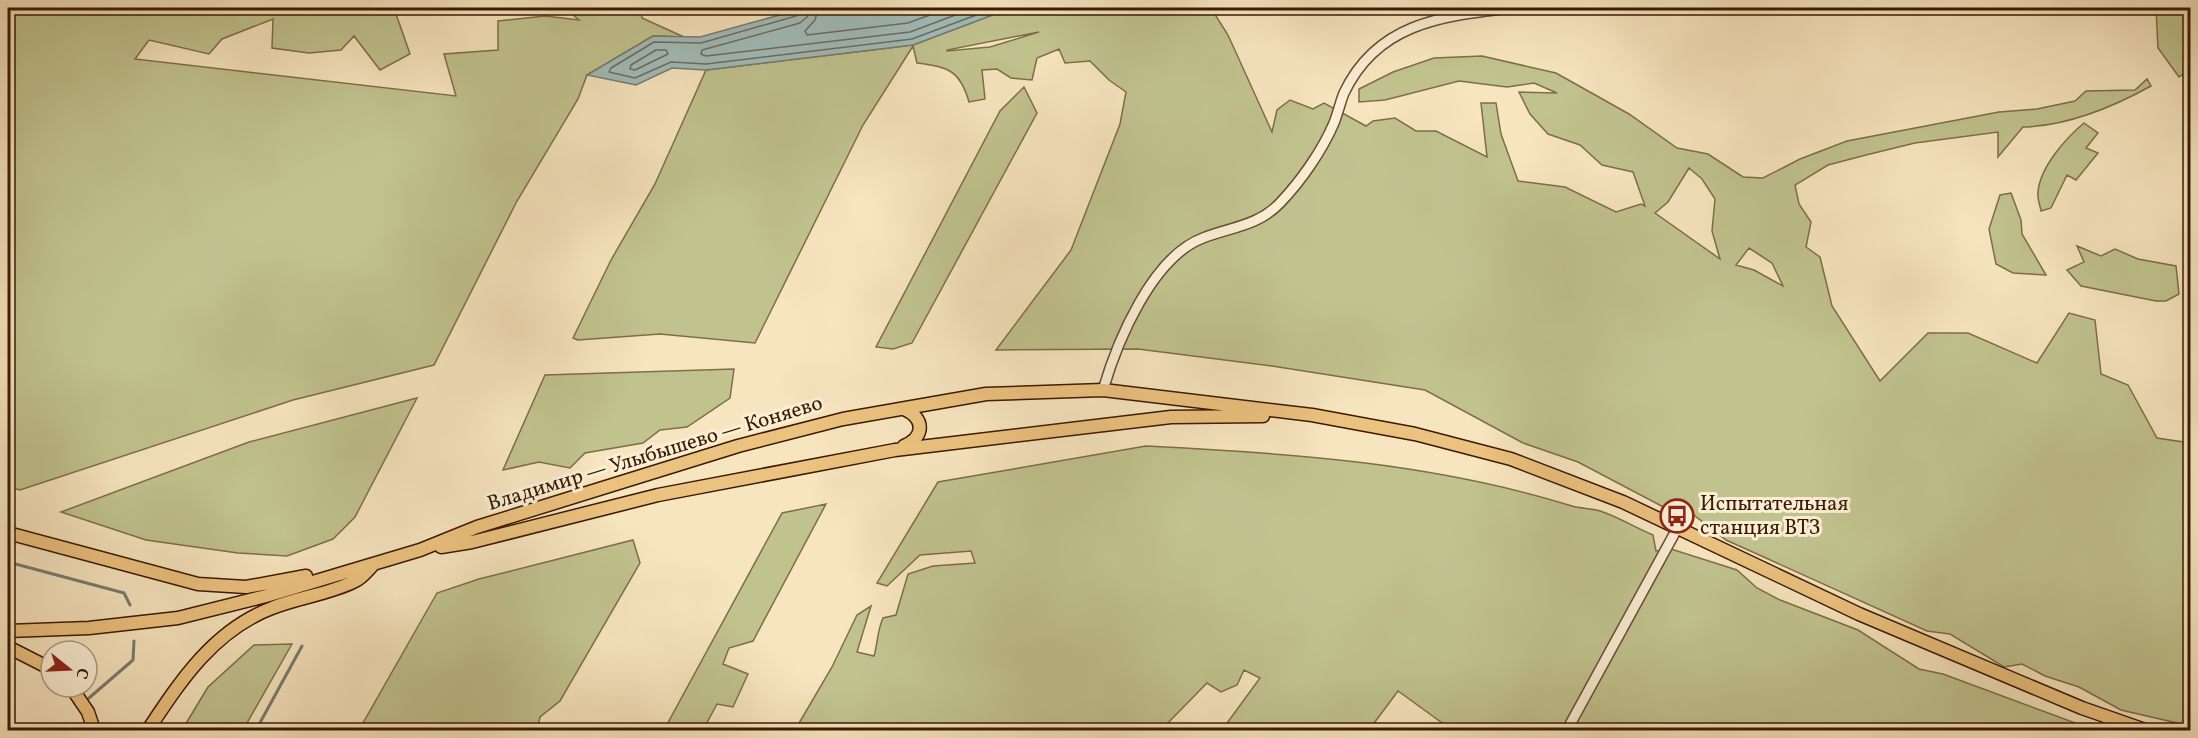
<svg xmlns="http://www.w3.org/2000/svg" width="2198" height="738" viewBox="0 0 2198 738" font-family="Vollkorn,serif">
  <style>
    .green { fill: #c1c38f; stroke: #7e6e49; stroke-width: 1.5; fill-rule: evenodd }
    .water { fill: #a1bdbb; stroke: #787c71; stroke-width: 1.5 }
    .lines { fill: none; stroke-linecap: round; stroke-linejoin: round }
    .shore { stroke: #6e6c5f; stroke-width: 1.5 }
    .stream { stroke: #787c71; stroke-width: 3 }
    .minor-casing { stroke: #694d32; stroke-width: 12 }
    .major-casing { stroke: #3a1a03; stroke-width: 15 }
    .minor { stroke: #faeed5; stroke-width: 9 }
    .major { stroke: #ecc280; stroke-width: 12 }
    .labels { text-anchor: middle; dominant-baseline: central; stroke-width: 6; stroke-linejoin: round; paint-order: stroke }
    .street-label { font-size: 21px; fill: #3a1a03; stroke: #faeed5 }
    .poi-label { font-size: 21px; fill: #3a1a03; stroke: #faeed5; text-anchor: start }
  </style>
  <rect width="100%" height="100%" fill="#f7e5bf"/>
  <filter id="stains"><feTurbulence type="fractalNoise" baseFrequency=".00333" numOctaves="4"/><feColorMatrix values="0 0 0 0 .2 0 0 0 0 .09 0 0 0 0 .02 0 0 0 .5 -.17"/></filter>
  <radialGradient id="worn" r=".72"><stop offset=".6" stop-color="#630" stop-opacity="0"/><stop offset="1" stop-color="#630" stop-opacity=".3"/></radialGradient>
  <path class="green" d="M8,8H390L396,14L410,54L380,70L354,36L341,50L309,53L272,48L273,19L222,39L209,54L149,40L135,59L456,96L444,54L498,50V21L545,16L579,20L565,8H641L642,18L684,37L653,36L587,75L578,99L517,201L434,365L293,400L20,490L8,487V45L11,44L8,35Z
    M1011,8H1211L1228,35L1272,132L1277,110L1290,100L1313,109L1324,103L1366,126L1373,121L1395,118L1416,131H1436L1487,157L1481,103H1496L1501,134L1518,181L1565,187L1616,212L1641,204L1645,206L1633,172L1602,165L1580,145L1548,134L1530,114L1519,92L1557,93L1534,83L1507,87L1459,81L1385,100L1359,102V89L1393,72L1434,58L1482,56L1556,73L1629,114L1677,148L1708,154L1743,177L1763,178L1800,159L1847,141L1999,112L2037,109L2075,101L2086,91L2135,90L2147,79L2151,86C2113,107 2067,126 2023,127L1998,157V132L1915,143L1866,155L1828,165L1795,185L1799,204L1811,222L1806,247L1820,257L1832,306L1880,381L1928,333H1968L2037,363L2069,313L2095,320L2101,374L2128,385L2157,438L2190,443V726L2121,710L2079,687L2045,676L2022,664L2004,667L1950,634L1927,631L1726,540L1686,509L1669,510L1578,462L1523,443L1425,390L1272,366L1138,349L996,350L1071,250L1120,124L1126,92L1109,80L1090,61L1065,63L1059,49L1037,58L1032,80L1011,78L997,69L982,70L985,99L969,102C960,70 948,67 917,63L913,46L863,125L755,343L660,334L578,340L573,338L611,260L655,184L706,70L913,45ZM1039,32L990,47L947,51V50ZM1689,168L1702,179L1715,199L1712,231L1720,259L1655,213L1668,202ZM1749,248L1772,263L1783,286L1754,270L1736,265Z
    M2156,8H2190V70L2179,77L2158,48Z
    M1024,87L1037,113L912,343L893,349L876,347L1000,111Z
    M2084,123L2098,133L2086,148L2098,153L2076,180L2067,175L2051,208L2041,211C2040,205 2037,198 2038,192C2040,167 2066,138 2084,123Z
    M2011,193L2021,220L2022,234L2046,275L2013,273L1996,264L1989,229L2000,195Z
    M2077,246L2101,256L2115,249L2138,259L2176,266L2179,294L2166,301H2156L2081,286L2067,270L2084,262Z
    M734,369L730,398L687,427L660,430L643,443L585,453L570,468L539,462L503,470L545,375Z
    M417,398L355,517L333,539L287,556L238,553L146,540L61,512L249,442Z
    M1146,446C1290,453 1434,463 1572,506C1582,509 1594,508 1603,512C1620,518 1636,528 1653,535L1656,551L1671,549L1737,570L1757,588L1780,600L1858,630L1919,669L1943,674L2094,730H1452L1398,691L1369,730H1222L1260,678L1244,670L1237,685L1221,692L1207,683L1161,730H795L832,667L857,615L871,606L857,652L874,656C878,643 877,631 883,618L896,615L908,574L933,566L975,563L971,551L920,555L887,586L877,583L938,482Z
    M826,504L753,641L729,648L723,664L748,674L733,707L717,704L703,730H664L782,513Z
    M633,540L640,563L560,701L540,717L537,730H359L437,593L479,579Z
    M292,644L243,730H182L208,687L254,645Z"/>
  <path class="water" d="M805,8H1011L913,45L706,70L672,68L636,85L587,75L653,36L700,37Z"/>
  <g class="lines">
    <path class="shore" d="M801,8L796,16L701,43L654,42L611,68L609,72L635,78L671,62L706,64L912,39L995,8
      M809,8L807,17L800,23L702,50L701,54L706,56L910,32L974,8
      M818,8L815,20L805,31L807,35L908,23L949,8
      M656,50H666L668,54L635,70L630,69L631,65Z"/>
    <path class="stream" d="M448,8L486,11L522,8
      M8,562L124,593L130,605
      M89,698L133,660L134,641
      M256,730L302,646"/>
    <g class="minor-casing">
      <path id="minor" d="M1103,390C1117,342 1152,257 1203,238C1231,227 1258,226 1280,203C1301,181 1322,151 1334,123C1338,113 1340,103 1344,93C1377,23 1442,16 1510,8
        M1567,730L1678,527"/>
    </g>
    <g class="major-casing">
      <path id="major" d="M904,446C925,437 925,418 904,409
        M8,533L198,584L246,587L306,576
        M441,547L472,542L658,495L895,450L1171,417L1263,416
        M8,631L89,628L178,618L266,596L420,550L477,527L738,446L843,419L986,394L1103,390L1312,415L1415,434L1511,459L1623,502L1859,614L2082,708L2145,730
        M8,647L51,669
        M71,687L88,712L94,730
        M148,730C181,680 214,630 272,608C299,597 330,594 355,581C362,578 367,571 372,566"/>
    </g>
    <use href="#minor" class="minor"/>
    <use href="#major" class="major"/>
  </g>
  <defs>
    <g id="bus-ring" transform="scale(1.725)"><circle r="9.5" fill="#faeed5" stroke="#8f2418" stroke-width="1.5"/><path d="M-5-6H5V4H4V6H2V4H-2V6H-4V4H-5ZM-3.5-4V0h7V-4ZM-3.5 1.2v1.5H-2V1.2ZM2 1.2v1.5H3.5V1.2Z" fill="#8f2418"/></g>
  </defs>
  <g fill-rule="evenodd">
    <use href="#bus-ring" x="1677" y="516"/>
  </g>
  <g class="labels">
    <g class="street-label">
      <text transform="translate(655 454) rotate(-17)">Владимир — Улыбышево — Коняево</text>
    </g>
    <g class="poi-label">
      <text x="1700" y="504">Испытательная<tspan x="1700" dy="24">станция ВТЗ</tspan></text>
    </g>
  </g>
  <rect width="2198" height="738" fill="none" stroke="#f7e5bf" stroke-width="30"/>
  <rect x="9" y="9" width="2180" height="720" fill="none" stroke="#3a1a03" stroke-width="3"/>
  <rect x="15" y="15" width="2168" height="708" fill="none" stroke="#3a1a03" stroke-width="1.5"/>
  <g transform="translate(69 669) rotate(108)"><circle r="28" fill="#faeed5" stroke="#ad9981" stroke-width="1.5"/>
  <path d="M0-4.5L10 22L0 15L-10 22Z" fill="#8f2418"/>
  <text y="-9" font-size="16" font-weight="bold" text-anchor="middle" fill="#3a1a03">С</text>
  </g>
  <rect width="100%" height="100%" filter="url(#stains)"/>
  <rect width="100%" height="100%" fill="url(#worn)"/>
</svg>
